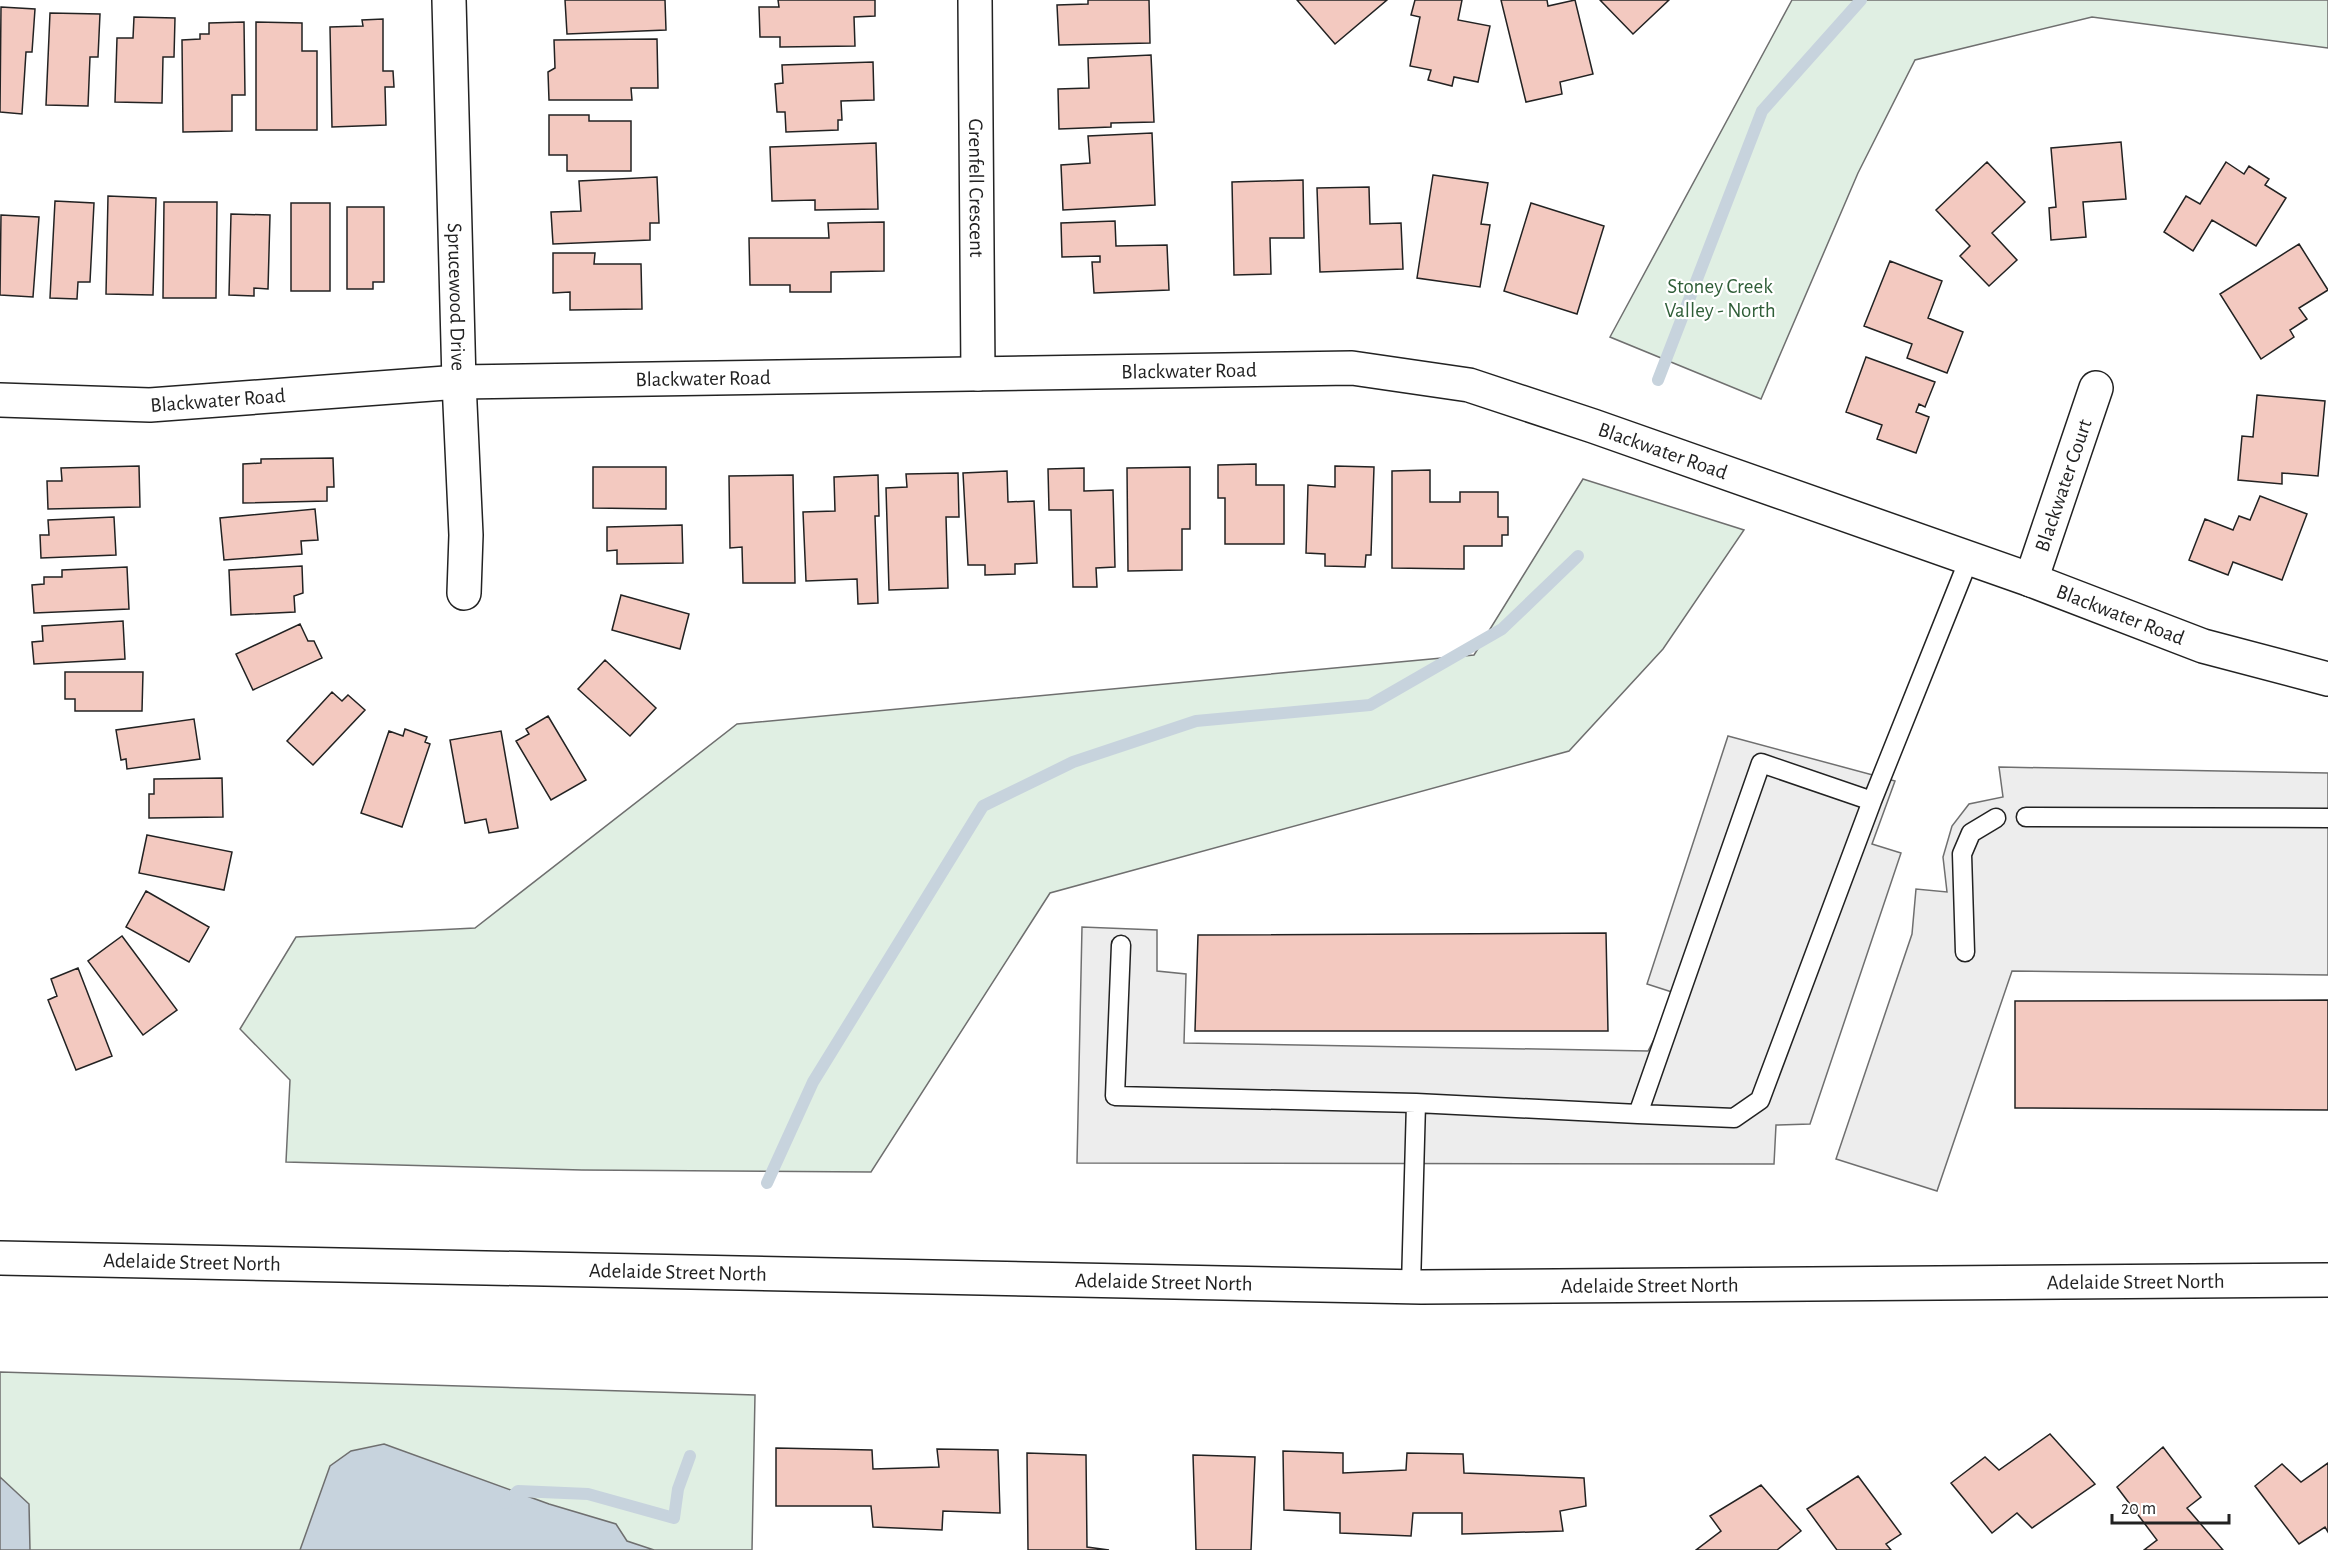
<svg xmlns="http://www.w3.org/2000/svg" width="2328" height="1550" viewBox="0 0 2328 1550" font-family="'Alegreya Sans',sans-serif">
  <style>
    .green { fill: #e0efe3; stroke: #6f6f6f; stroke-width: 1.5 }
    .parking { fill: #ededed; stroke: #6f6f6f; stroke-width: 1.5 }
    .water { fill: #c7d3dd; stroke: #6f6f6f; stroke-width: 1.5 }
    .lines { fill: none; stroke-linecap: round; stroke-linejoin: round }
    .stream { stroke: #c7d3dd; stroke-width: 12 }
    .building { fill: #f3c9c0; stroke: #222; stroke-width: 1.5 }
    .lane-casing { stroke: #222; stroke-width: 21 }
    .street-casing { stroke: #222; stroke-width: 36 }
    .secondary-casing { stroke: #222; stroke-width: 36 }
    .lane { stroke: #fff; stroke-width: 18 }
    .street { stroke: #fff; stroke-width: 33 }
    .secondary { stroke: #fff; stroke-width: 33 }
    .labels { text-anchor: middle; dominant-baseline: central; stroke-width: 4.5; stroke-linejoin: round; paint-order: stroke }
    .street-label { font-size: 21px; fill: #222; stroke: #fff }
    .park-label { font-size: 21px; fill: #2f5e38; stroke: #fff }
  </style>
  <rect width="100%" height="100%" fill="#fff"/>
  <path class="green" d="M1792,0H2328V48L2092,17L1915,60L1858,173L1761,399L1610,337Z
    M1583,479L1744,530L1663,649L1569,751L1050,893L871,1172L582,1170L286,1162L290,1080L240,1029L296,937L475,928L737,724L1474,655Z
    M0,1372L755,1395L752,1550H0Z"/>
  <path class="parking" d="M1728,736L1895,781L1872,844L1901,853L1810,1124L1776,1125L1774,1164L1077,1163L1082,927L1157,930V971L1186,974L1184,1043L1648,1051L1678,994L1647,984Z
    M1999,767L2328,773V975L2012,971L1937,1191L1836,1159L1912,934L1916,889L1947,892L1943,857L1952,826L1969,804L2003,797Z"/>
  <path class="water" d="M384,1444L549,1504L616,1524L627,1541L654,1550H300L330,1466L351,1451Z
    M0,1477L29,1504L30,1550H0Z"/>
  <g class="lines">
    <path class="stream" d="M1658,380L1762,111L1861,0
      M767,1183L813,1082L983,806L1073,762L1196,721L1370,705L1502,629L1578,556
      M505,1503L518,1491L588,1494L674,1518L678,1489L690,1456"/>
  </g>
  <path class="building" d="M565,0H665L666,30L567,34Z
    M778,0H875V16L854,17L855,46L780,47V37H760L759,7H779Z
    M1088,0H1149L1150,43L1059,45L1057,5L1088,4Z
    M1297,0H1387L1335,44Z
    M1415,0H1462L1458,20L1490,26L1478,82L1454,77L1452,86L1428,80L1431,70L1410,66L1420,17L1411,15Z
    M1501,0H1547L1548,6L1575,0L1593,74L1560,82L1562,94L1526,102Z
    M1600,0H1669L1633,34Z
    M1,7L35,9L32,52H26L22,114L0,112Z
    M50,13L100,14L98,57H90L88,106L46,105Z
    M134,17L175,18L174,57H163L162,103L115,102L117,38H133Z
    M383,19V71H393L394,87H385L386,125L332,127L330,27L363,26L362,20Z
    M244,22L245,95H232V131L183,132L182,40L200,39V34H209V23Z
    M256,22L302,23V51H317V130H256Z
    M657,39L658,88H631L632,100H549L548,72L555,68L554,40Z
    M1151,55L1154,122L1111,123V127L1059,129L1058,89L1089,88L1088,58Z
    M873,62L874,100L841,101L842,120H838V130L786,132L785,112H777L775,84L783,83L782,65Z
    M549,115H589V121H631V171H567V155H549Z
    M1152,133L1155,205L1063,210L1061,165L1090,163L1088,136Z
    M2121,142L2126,199L2083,202L2086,237L2051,240L2049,208L2056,207L2051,148Z
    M876,143L878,209L815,210V200L772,201L770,147Z
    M1987,162L2025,202L1992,233L2017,260L1989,286L1960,256L1970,246L1936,210Z
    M2226,162L2244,174L2249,166L2269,179L2265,185L2286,198L2256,246L2212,220L2193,251L2164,232L2186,196L2200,204Z
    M1433,175L1488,183L1481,224L1490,225L1480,287L1417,278Z
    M657,177L659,223H650V240L553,244L551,212L581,211L579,181Z
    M1303,180L1304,238H1270L1271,274L1234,275L1232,182Z
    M1369,187L1370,224L1401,223L1403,269L1320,272L1317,188Z
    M108,196L156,198L153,295L106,294Z
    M55,201L94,203L90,282H78L77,299L50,298Z
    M164,202H217L216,298H163Z
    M291,203H330V291H291Z
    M1531,203L1604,226L1577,314L1504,291Z
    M347,207H384V282H373V289H347Z
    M231,214L270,215L268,289L254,288V296L229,295Z
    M1,215L39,217L33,297L0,295Z
    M1115,221L1116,246L1167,245L1169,290L1094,293L1092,262H1100V256L1062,257L1061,223Z
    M884,222V271L831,272V292H790V285H750L749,238H829L828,223Z
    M2299,244L2328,290L2299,308L2307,319L2290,330L2294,337L2261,359L2220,294Z
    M553,253H595L594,264H641L642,309L570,310V292L553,293Z
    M1890,261L1942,281L1928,318L1963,332L1947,373L1907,358L1912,344L1864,326Z
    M1866,357L1935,382L1925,407L1919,404L1916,412L1929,417L1916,453L1877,439L1882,425L1846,412Z
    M2257,395L2325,401L2318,476L2282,473V484L2238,480L2242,436L2253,437Z
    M333,458L334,487H327V501L243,503V464L261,463V459Z
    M1256,464V485H1284V544H1225V498H1218V465Z
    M139,466L140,507L48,509L47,481H62L61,468Z
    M1335,466L1374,467L1371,555H1366L1365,567L1325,566V554L1306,553L1308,485L1335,487Z
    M593,467H666V509L593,508Z
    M1190,467V529H1182V570L1128,571L1127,468Z
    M1084,468V491L1113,490L1115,567L1096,568L1097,587H1073L1071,510H1049L1048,469Z
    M1430,470V502H1460V492H1498V517H1508V535H1502V546H1464V569L1392,568V471Z
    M1007,471L1008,502L1034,501L1037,563L1015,564V574L985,575V565H968L963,473Z
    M958,473L959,517H946L948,588L889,590L886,488L907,487L906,474Z
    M793,475L795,583H743L742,547L730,548L729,476Z
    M878,475L879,516H875L878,603L858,604L857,579L806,581L803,512L835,511L834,477Z
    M2260,496L2307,514L2282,580L2233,562L2228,575L2189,560L2205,519L2233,530L2239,516L2250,520Z
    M315,509L318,540L301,541L302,554L224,560L220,518Z
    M114,517L116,555L41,558L40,535H49L48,520Z
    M682,525L683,563L617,564V550L607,551V527Z
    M302,566L303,593L294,596L295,612L231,615L229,570Z
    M127,567L129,609L34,613L32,585L44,584V577H62V570Z
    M621,595L689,614L680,649L612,630Z
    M123,621L125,659L34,664L32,642L43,641L42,626Z
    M300,624L308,641H314L322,658L253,690L236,654Z
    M605,660L656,708L630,736L578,689Z
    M65,672H143L142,711H75V699H65Z
    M332,692L342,701L348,695L365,710L313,765L287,741Z
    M548,716L586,780L551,800L516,741L529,734L526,729Z
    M194,719L200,759L127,769L126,759L121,760L116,730Z
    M405,729L427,737L425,742L430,744L402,827L361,813L389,731L403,736Z
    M501,731L518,828L489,833L486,819L465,823L450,740Z
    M222,778L223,817L149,818V794H154V779Z
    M147,835L232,852L224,890L139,873Z
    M146,891L209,927L189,962L126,927Z
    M1606,933L1608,1031H1195L1198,935Z
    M122,936L177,1010L143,1035L88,961Z
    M78,968L112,1056L76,1070L48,1000L57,996L51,979Z
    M2328,1000V1110L2015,1108V1001Z
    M2050,1434L2095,1484L2032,1528L2017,1513L1992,1533L1951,1483L1985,1457L1999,1470Z
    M2163,1447L2201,1497L2187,1508L2223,1550H2144L2157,1540L2117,1487Z
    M776,1448L872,1450L873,1469L939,1467L937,1449L998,1450L1000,1513L943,1511L942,1530L873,1527L871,1506H776Z
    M1283,1451L1343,1453V1473L1406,1470L1407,1453L1463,1454L1464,1473L1584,1478L1586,1506L1560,1511L1563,1531L1462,1534V1513H1413L1411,1536L1340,1533V1513L1284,1510Z
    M1027,1453L1086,1455L1087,1547L1109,1550H1028Z
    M1193,1455L1255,1457L1251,1550H1196Z
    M2328,1463V1532L2325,1527L2299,1544L2255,1486L2282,1464L2301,1482Z
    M1858,1476L1901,1534L1886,1544L1891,1550H1837L1807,1509Z
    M1761,1485L1801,1531L1777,1550H1696L1721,1531L1710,1516Z"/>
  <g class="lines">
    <g class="lane-casing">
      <path id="lane" d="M2026,817L2328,818
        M1121,945L1115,1096L1416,1103L1638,1114L1761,763L1872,801
        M1965,952L1962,854L1971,833L1996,818
        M1638,1114L1734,1118L1760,1100L1872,801L1969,559
        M1411,1286L1416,1103"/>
    </g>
    <g class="street-casing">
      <g id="street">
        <path id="s1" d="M449,0L459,382L466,535L464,593"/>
        <path id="s2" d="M975,0L978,374"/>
        <path id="s3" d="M2031,580L2096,388"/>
      </g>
    </g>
    <g class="secondary-casing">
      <g id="secondary">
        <path id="s4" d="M0,400L150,405L459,382L1352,368L1469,385L1593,426L2031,580L2203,646L2328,679"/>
        <path id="s5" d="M0,1258L1421,1287L2328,1280"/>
      </g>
    </g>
    <use href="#lane" class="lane"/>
    <use href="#street" class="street"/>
    <use href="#secondary" class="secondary"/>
  </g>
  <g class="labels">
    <g class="street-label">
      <text stroke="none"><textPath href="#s2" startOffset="188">Grenfell Crescent</textPath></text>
      <text stroke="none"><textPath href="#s1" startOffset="297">Sprucewood Drive</textPath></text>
      <text stroke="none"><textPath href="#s4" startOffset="1190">Blackwater Road</textPath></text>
      <text stroke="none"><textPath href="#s4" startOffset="704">Blackwater Road</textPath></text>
      <text stroke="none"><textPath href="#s4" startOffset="218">Blackwater Road</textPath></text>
      <text stroke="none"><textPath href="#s4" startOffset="1676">Blackwater Road</textPath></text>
      <text stroke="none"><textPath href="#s3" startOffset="100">Blackwater Court</textPath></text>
      <text stroke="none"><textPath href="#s4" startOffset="2162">Blackwater Road</textPath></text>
      <text stroke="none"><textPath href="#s5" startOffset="192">Adelaide Street North</textPath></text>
      <text stroke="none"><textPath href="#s5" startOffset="678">Adelaide Street North</textPath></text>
      <text stroke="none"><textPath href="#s5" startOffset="1164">Adelaide Street North</textPath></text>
      <text stroke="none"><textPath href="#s5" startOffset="2136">Adelaide Street North</textPath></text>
      <text stroke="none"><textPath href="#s5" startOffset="1650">Adelaide Street North</textPath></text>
    </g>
    <g class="park-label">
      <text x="1720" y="286">Stoney Creek<tspan x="1720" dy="24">Valley - North</tspan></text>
    </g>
  </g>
  <path d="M2112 1514v9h117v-9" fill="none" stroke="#222222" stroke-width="3"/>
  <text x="2121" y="1514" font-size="18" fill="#222222" stroke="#ffffff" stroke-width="4.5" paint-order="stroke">20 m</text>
</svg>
